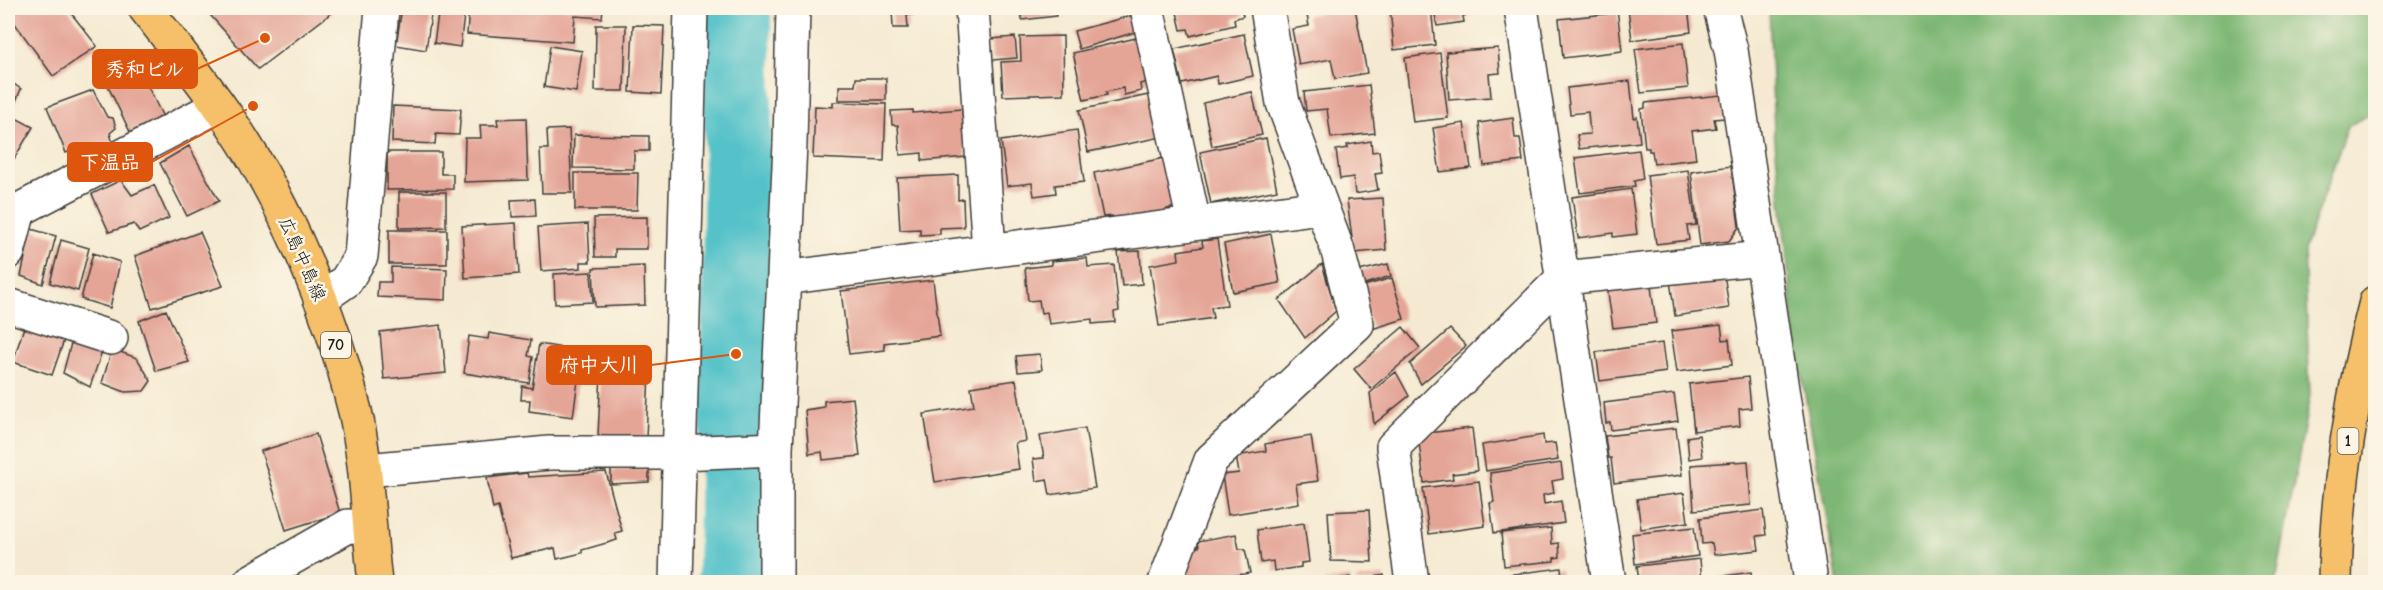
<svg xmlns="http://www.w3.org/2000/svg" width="2383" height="590" viewBox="0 0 2383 590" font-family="'Comic Neue','Klee One',sans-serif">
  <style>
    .forest { fill: #7eb775; stroke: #4d6a48; stroke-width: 1.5 }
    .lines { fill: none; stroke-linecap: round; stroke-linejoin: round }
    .river { stroke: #54c2c9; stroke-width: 68 }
    .building { fill: #e4a496 }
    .minor-casing { stroke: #3d3b37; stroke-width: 36 }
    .major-casing { stroke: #3d3b37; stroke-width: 36 }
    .highway-casing { stroke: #3d3b37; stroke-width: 36 }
    .minor { stroke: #fff; stroke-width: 33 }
    .major { stroke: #f6c06b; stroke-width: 33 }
    .highway { stroke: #f6c06b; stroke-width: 33 }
    .labels { text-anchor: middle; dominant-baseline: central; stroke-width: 5; stroke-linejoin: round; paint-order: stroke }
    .shield { fill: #fcf5e5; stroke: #5f5d58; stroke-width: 1.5 }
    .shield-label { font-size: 16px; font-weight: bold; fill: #1c1c1c }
    .street-label { font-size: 18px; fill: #1c1c1c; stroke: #fcf5e5 }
    .leader { fill: none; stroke: #de560d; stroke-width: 2 }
    .callout-dot { fill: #de560d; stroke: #fcf5e5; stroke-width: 2 }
    .callout { fill: #de560d; stroke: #de560d; stroke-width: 2 }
    .callout-label { font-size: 20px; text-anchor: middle; font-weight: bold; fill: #fff }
  </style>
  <rect width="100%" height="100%" fill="#fcf5e5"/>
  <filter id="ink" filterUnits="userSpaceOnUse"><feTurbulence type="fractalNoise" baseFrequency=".0167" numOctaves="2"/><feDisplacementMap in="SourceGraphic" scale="12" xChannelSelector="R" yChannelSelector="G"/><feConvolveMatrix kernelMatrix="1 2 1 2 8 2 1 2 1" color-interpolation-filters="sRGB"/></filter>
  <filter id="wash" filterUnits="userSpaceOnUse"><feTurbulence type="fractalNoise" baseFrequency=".008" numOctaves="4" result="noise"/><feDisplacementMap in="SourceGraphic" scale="24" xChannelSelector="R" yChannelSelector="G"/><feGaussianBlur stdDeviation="1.35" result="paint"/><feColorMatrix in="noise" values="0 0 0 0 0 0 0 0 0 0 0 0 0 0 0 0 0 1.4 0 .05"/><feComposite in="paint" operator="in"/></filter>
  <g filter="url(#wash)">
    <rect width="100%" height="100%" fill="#f5ead1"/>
    <path class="forest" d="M1769,8H2375V111L2348,126L2304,250L2310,395L2276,582H1838L1795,338L1774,131Z"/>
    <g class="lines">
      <path class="river" d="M732,582L738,142L737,8"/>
    </g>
    <g id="blocks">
      <path class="building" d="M12,8H67L97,46L53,76L8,14V11Z
        M204,8H338L258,69Z
        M402,8H432L426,50L396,45Z
        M439,8H465L460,47L434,43Z
        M469,8H603L602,18L575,16L573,42L467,34Z
        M892,8H957L958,12L907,15L908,28H893Z
        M1005,8H1055L1056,16L1022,20L1021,10L1006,12Z
        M1176,8H1241L1243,16L1234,19L1235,25L1190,36L1188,29L1181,30Z
        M1346,8H1355L1367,73L1335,79L1331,59L1299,65L1292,29L1309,26L1307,15Z
        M1390,8H1431L1435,45L1394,50Z
        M1434,8H1479L1480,13L1463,16L1464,22L1437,26Z
        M1617,8L1622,51L1563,58L1559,19L1606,14L1605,9Z
        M1628,8H1688L1691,32L1632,40Z
        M1134,15L1139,31L1079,49L1074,31Z
        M596,25H626L624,91H595Z
        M633,25L664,26L661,94L630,92Z
        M1244,34L1253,76L1218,84L1217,76L1182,84L1174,49Z
        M1063,36L1064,94L1003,96L1001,62L1021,61L1020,37Z
        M1015,37L1017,58L992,60L991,39Z
        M1140,37L1150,81L1140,84L1141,91L1124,95L1123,88L1106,92L1107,95L1084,100L1073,53Z
        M1683,43L1688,88L1641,93L1635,49Z
        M550,46L582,51L576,92L544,87Z
        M1498,48L1500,73L1489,74L1491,97L1449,100L1446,52Z
        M1440,53L1448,118L1413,122L1405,58Z
        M136,63L165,121L131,134L105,80Z
        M856,78H886V100H839V86H855Z
        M8,80L21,89L10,115L33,127L8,169Z
        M1630,81L1634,118L1637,117L1640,142L1579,149L1577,135L1590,134L1588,112L1570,114L1567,88Z
        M1369,85L1375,133L1331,138L1327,109L1306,111L1304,92Z
        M93,90L107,117L113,118L116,128L110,133L113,144L91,154L85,145L66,153L47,107Z
        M1252,92L1262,135L1212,146L1203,103Z
        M1153,94L1162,137L1088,152L1079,110Z
        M1721,95L1724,118L1714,119L1716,128L1692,131L1696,159L1654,164L1652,151H1649V148H1645L1641,109L1645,108V103Z
        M833,102L886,104L884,161L813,158L815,106L833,107Z
        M393,106L461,109L459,135L436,134L435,144L392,142Z
        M962,109L966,157L922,161V153L900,155L898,125H892L891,111L913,110V113Z
        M526,118L528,180L464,182L465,138H481L480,125H498L497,119Z
        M1513,118L1515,138H1520L1523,161L1484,166L1479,123Z
        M1464,123L1471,168L1440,172L1433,128Z
        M569,129L572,193H542L540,149H548L547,130Z
        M1077,130L1084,182L1055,185L1056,193L1034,196L1032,183L1007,186L1001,141Z
        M574,135L649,136V151H634V169L573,168Z
        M1266,138L1277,190L1211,204L1200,152Z
        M1371,141L1372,152L1379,151L1382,173L1375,174L1378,190L1355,194L1353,177L1340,179L1336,150L1348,148L1347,145Z
        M189,146L219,201L187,216L160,163Z
        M1639,150L1643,179L1634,181L1635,186L1580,193L1575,158Z
        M387,152H441V174H453V189L387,190Z
        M1164,158L1175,207L1167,209L1168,213L1114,224L1112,216L1103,217L1094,173Z
        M1731,166L1739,227L1729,241L1700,245L1691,172Z
        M1688,170L1696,225L1687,226L1689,240L1656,244L1647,175Z
        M575,173H638L637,210H575Z
        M958,175V200L963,199L964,227L940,228V234L920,235V229L900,230L897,178Z
        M121,180L132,195L154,185L169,218L139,232L134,224L109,232L92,194Z
        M1631,189L1637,234L1613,237V233L1578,238L1572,197Z
        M399,192H446V227L399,228Z
        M1383,198L1386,250L1354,253L1347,200Z
        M535,199L536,216L512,217L511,200Z
        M647,217V249H615V257H595L594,218Z
        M516,223L519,274L465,278L462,226Z
        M588,224L590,262H581V268L541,271L538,227Z
        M31,229L56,236L43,284L21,276Z
        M389,230H447V264H389Z
        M200,232L223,286L152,308L135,256Z
        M1271,234L1280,283L1233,292L1224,244Z
        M1217,239L1227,305L1211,307L1213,318L1159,326L1150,265L1179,260L1178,251L1203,247L1202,241Z
        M61,240L89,248L78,291L50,283Z
        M1140,251L1142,284L1122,286L1118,252Z
        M93,253L120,262L110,308L81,299Z
        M1087,258L1088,267L1114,265L1119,311L1114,312L1115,322L1092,324V319L1049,324L1047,312L1041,313L1039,300L1028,301L1025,268L1051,265V261Z
        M1322,264L1336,311L1305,338L1279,300Z
        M1388,264L1391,276L1358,286L1355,272Z
        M644,266L645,305L595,307L593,268Z
        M391,267L447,269L446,300L377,297L378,282H391Z
        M591,272L593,302L555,304L554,274Z
        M1724,273L1729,308L1675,316L1670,280Z
        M1392,278L1404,319L1372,329L1360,287Z
        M933,280L940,336L884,343L885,350L849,354L841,291Z
        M1650,280L1656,323L1613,328L1607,286Z
        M166,310L189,362L156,371L139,321Z
        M441,325L446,373L384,379L380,332Z
        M1721,325L1723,340L1729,339L1732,365L1677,372L1671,331Z
        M24,327L64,340L52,375L13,362Z
        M1403,327L1420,348L1371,389L1354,369Z
        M1450,329L1466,346L1421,384L1410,364Z
        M489,333L531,340L528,356L533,357L529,383L464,373L469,336L488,339Z
        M73,336L103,348L90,387L63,373Z
        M1662,343L1666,372L1600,381L1596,352Z
        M539,344L582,351L573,417L529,411L530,400H521L522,386L532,388Z
        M112,349L137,358L151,381L144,391L125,392L102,383Z
        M602,351L650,353L646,438L598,436Z
        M1040,354L1042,370L1018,372L1016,356Z
        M1396,372L1409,396L1374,424L1370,393Z
        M1748,377L1751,408L1739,409L1740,426L1694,431L1689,384Z
        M1016,380L1026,441L1015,443L1019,469L935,482L924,414L974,406L971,387Z
        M1674,394L1678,421L1611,430L1610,422L1606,423L1604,403Z
        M853,398L860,456L823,460L822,452L809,454L805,410L824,407V401Z
        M1085,428L1095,488L1050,495L1047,479L1036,481L1033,459L1044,458L1040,436Z
        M1472,428L1477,471L1452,474L1453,479L1424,483L1418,434Z
        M1676,428L1682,475L1614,483L1611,458H1608L1605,436Z
        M316,434L340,513L286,530L261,451Z
        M1543,435L1544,444L1555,443L1558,460L1486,471L1482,445Z
        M1699,435L1702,457L1689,459L1687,437Z
        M1311,436L1318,481L1296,484L1299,503L1228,515L1222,475L1239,473L1236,456L1266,451L1265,444Z
        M1748,461L1751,505L1694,510L1691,465Z
        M1561,463L1563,479L1552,481L1554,493L1543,495L1544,504L1561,501L1564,523L1494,533L1490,503L1494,502L1490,473Z
        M649,469V482L611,484V470Z
        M606,472L622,531L615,533L617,540L582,550V553L557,559L555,548L511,558L498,507L493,509L487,478L527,473L528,477Z
        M1479,481L1485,526L1429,534L1423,488Z
        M1684,493L1688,522L1641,529L1637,499Z
        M1369,510L1372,562L1331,561L1328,512Z
        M1763,510L1766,535L1757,536L1759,550L1714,555L1712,543L1702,544L1700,518Z
        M1304,523L1309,562L1301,563V567L1274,571L1273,561L1261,563L1257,530Z
        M1694,527L1698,556L1635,564L1632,534Z
        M1551,528L1552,544L1559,543L1560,557L1554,558V561L1504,566L1501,533Z
        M1236,534L1239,549H1245L1250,573L1198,582H1178L1187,549L1199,547L1198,541Z
        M1700,559L1702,582H1639L1637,566Z
        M1561,568L1563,582H1507L1506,575Z
        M1751,572L1752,582H1718V577Z
        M1384,575L1385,582H1356L1355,580Z
        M1245,577L1247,582H1222L1221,581Z
        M1350,577L1351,582H1324V581Z"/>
    </g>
  </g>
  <g filter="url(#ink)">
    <use href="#blocks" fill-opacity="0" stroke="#3d3b37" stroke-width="1.5"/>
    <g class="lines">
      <g class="minor-casing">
        <path id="minor" d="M972,8L989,250
          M1147,8L1194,223
          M1521,8L1609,582
          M1720,8L1731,50L1811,582
          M8,252L19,210L218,106
          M784,278L1321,207
          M320,299L346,281L361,256L382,8
          M8,305L111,338
          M366,470L549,453H679L776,449
          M250,582L348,526L369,527
          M676,582L691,8
          M776,582V449L790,144L793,8
          M1165,582L1211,460L1357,324L1337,248L1283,103L1267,8
          M1412,582L1393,447L1563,278L1762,258"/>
      </g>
      <g class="major-casing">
        <path id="major" d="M145,8C175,46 205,84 232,124C289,210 331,311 355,411C368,468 368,525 375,582"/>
      </g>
      <g class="highway-casing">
        <path id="highway" d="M2335,582C2336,493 2353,388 2376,302"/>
      </g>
      <use href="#minor" class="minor"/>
      <use href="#major" class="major"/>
      <use href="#highway" class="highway"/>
    </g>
  </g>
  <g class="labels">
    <g class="shield">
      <rect x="321" y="332" width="30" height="26" rx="4.5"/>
      <rect x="2337.5" y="428" width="21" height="26" rx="4.5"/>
    </g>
    <g class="shield-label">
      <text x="336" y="345">70</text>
      <text x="2348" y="441">1</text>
    </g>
    <g class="street-label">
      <text transform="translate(302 259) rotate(66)">広島中島線</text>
    </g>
  </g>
  <path class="leader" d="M265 38L197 69M253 106L152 162M736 354L651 365"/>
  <g class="callout-dot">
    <circle cx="265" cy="38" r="6"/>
    <circle cx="253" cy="106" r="6"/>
    <circle cx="736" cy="354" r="6"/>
  </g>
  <g class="callout">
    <rect x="93" y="50" width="104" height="38" rx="6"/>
    <rect x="68" y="143" width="84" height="38" rx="6"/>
    <rect x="547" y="346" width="104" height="38" rx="6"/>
  </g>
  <g class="callout-label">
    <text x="145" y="76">秀和ビル</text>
    <text x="110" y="169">下温品</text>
    <text x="599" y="372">府中大川</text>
  </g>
  <rect width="2383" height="590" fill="none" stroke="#fcf5e5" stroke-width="30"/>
</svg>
